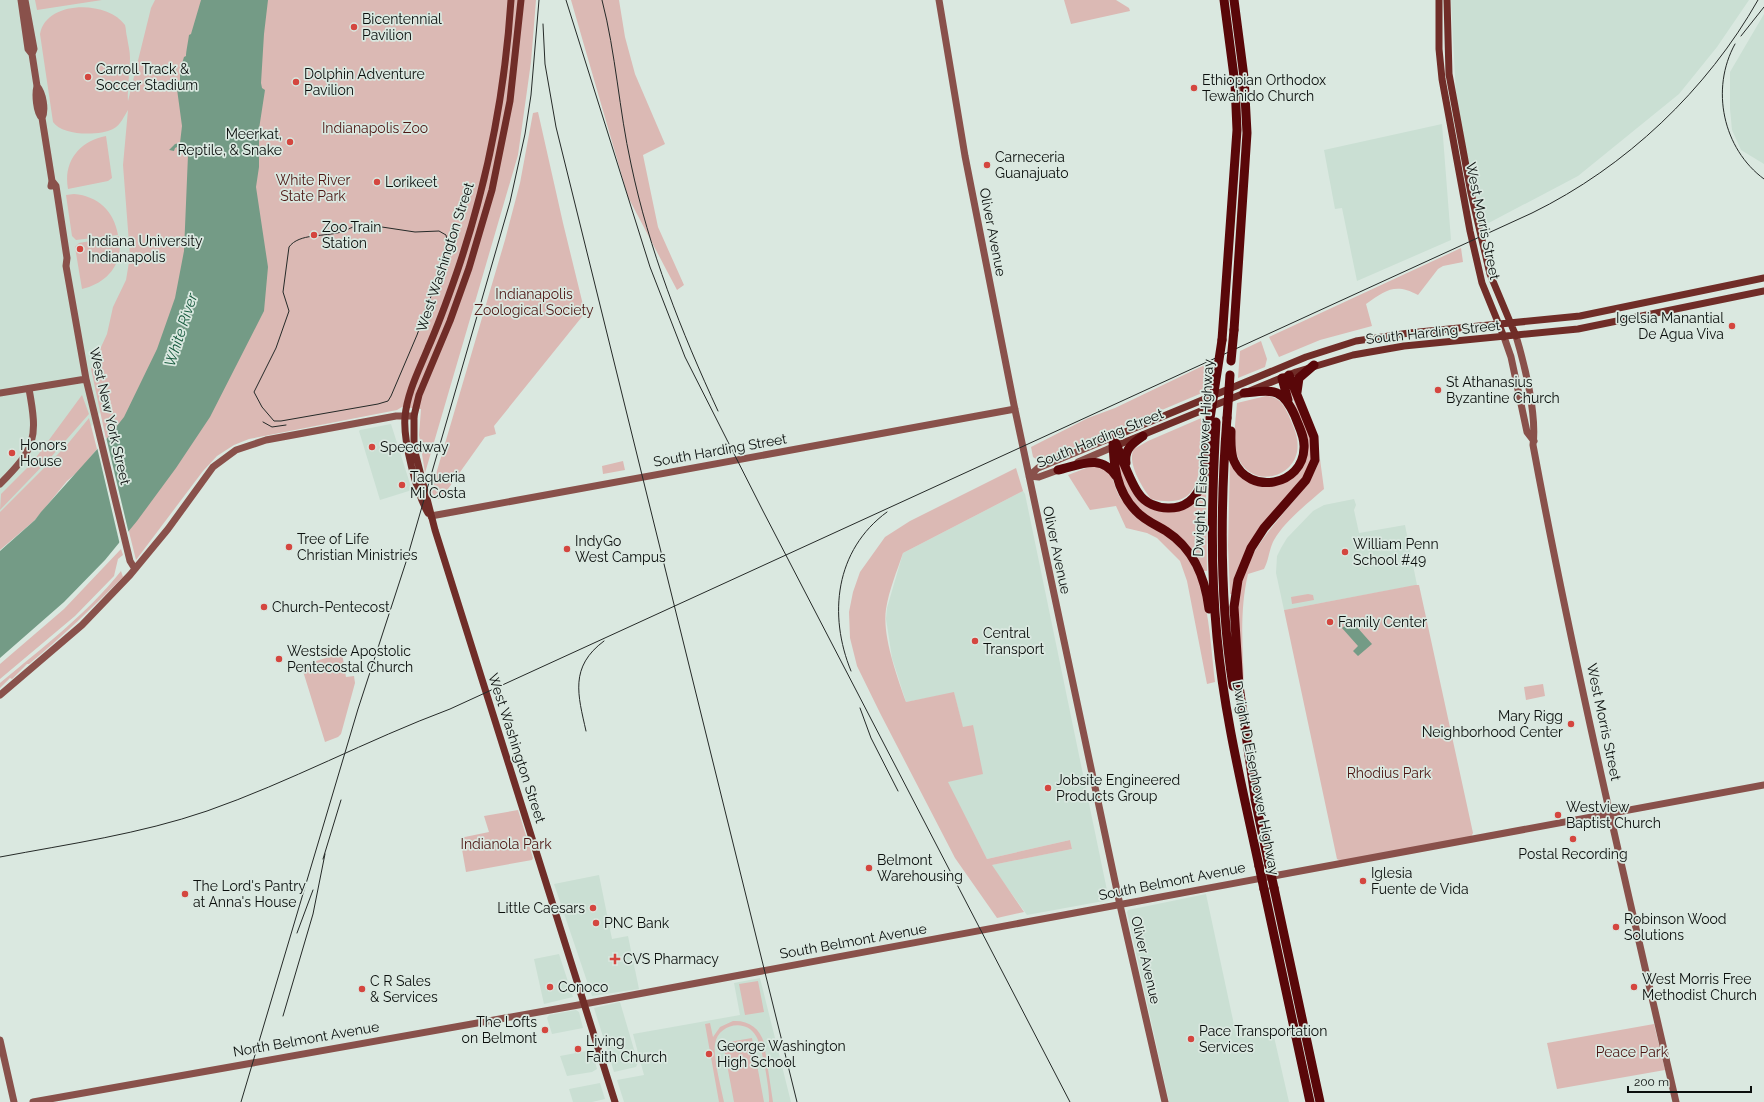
<svg xmlns="http://www.w3.org/2000/svg" width="1764" height="1102" viewBox="0 0 1764 1102" font-family="Raleway,sans-serif">
  <style>
    .built { fill: #cadfd3 }
    .green { fill: #dbb9b4 }
    .water { fill: #749b86 }
    .pier { fill: #dae8e0 }
    .lines { fill: none; stroke-linecap: round; stroke-linejoin: round }
    .secondary { stroke: #89514b; stroke-width: 7 }
    .primary { stroke: #702d28; stroke-width: 7 }
    .highway { stroke: #590709; stroke-width: 9 }
    .rail { stroke: #252a28; stroke-width: 1 }
    .highway-bridge { stroke: #590709; stroke-width: 9 }
    .poi-dot { fill: #d4463f; stroke: #dae8e0; stroke-width: 1.5 }
    .labels { text-anchor: middle; dominant-baseline: central; stroke-width: 3.5; stroke-linejoin: round; paint-order: stroke }
    .poi-label { font-size: 14px; fill: #0b0f0d; stroke: #dae8e0; text-anchor: start }
    .park-label { font-size: 14px; fill: #4d1714; stroke: #dae8e0 }
    .street-label { font-size: 14px; fill: #0b0f0d; stroke: #dae8e0 }
    .water-label { font-size: 15px; font-style: italic; fill: #15593c; stroke: #dae8e0 }
  </style>
  <rect width="100%" height="100%" fill="#dae8e0"/>
  <path class="built" d="M0,0H187L139,348L74,455L0,525Z
    M1451,0H1749L1717,47L1679,94L1578,176L1481,227L1456,96Z
    M1764,14V164L1741,150L1732,130L1730,109V72Z
    M1442,124L1451,240L1357,281L1342,208L1335,209L1324,150Z
    M391,424L412,490L380,500L359,431L360,430Z
    M1023,491L1025,494L1109,900L1027,915L991,865L1072,849L1070,840L987,859L947,782L973,725L963,728L954,693L906,702L892,658L886,619L887,608L903,553Z
    M1354,499L1356,505L1354,510L1359,533L1405,525L1417,585L1284,610L1276,573L1277,556L1281,548L1287,538L1313,511L1324,505Z
    M599,875L612,939L628,936L639,989L592,996L554,884Z
    M1206,894L1236,1034L1272,1028L1289,1102H1169L1127,912L1128,910Z
    M559,954L573,997L544,1004L534,959Z
    M760,978L791,1102H624L617,1080L644,1075L633,1034L740,1015L734,983Z
    M620,1002L638,1063L636,1067L614,1072L594,1008Z
    M576,1010L579,1012L583,1028L552,1034L547,1018L549,1015Z
    M592,1050L597,1069L592,1072L567,1076L560,1056Z
    M600,1083L605,1099L592,1102H573L569,1089Z"/>
  <path class="green" d="M35,0H102L37,10Z
    M155,0H536L531,62L518,155L425,473L419,435L421,409L402,407L397,410L249,439L234,445L217,456L203,471L136,560L106,439L91,369L107,334L113,307L126,280L130,256L123,165L128,110C124,116 121,125 113,129C99,136 62,136 53,122L40,34C46,0 107,0 125,25C126,28 126,34 127,37C128,44 130,51 130,58C130,73 127,87 128,101L151,8Z
    M571,0H619L625,37L635,74L665,144L643,155L658,227L684,285L677,290L628,197Z
    M1064,0H1116L1129,8L1130,11L1071,24Z
    M538,112L563,223L585,313L494,426L496,434L485,437L448,489L442,499H436L431,491L505,240L520,183L533,113Z
    M106,136L112,178L108,181L68,189C63,162 79,141 106,136Z
    M74,194C98,196 114,211 118,235L76,240L72,236L66,195Z
    M119,236C124,263 108,283 82,289L75,247L79,243Z
    M1461,248L1463,262L1443,266L1438,269L1418,295C1395,283 1386,290 1366,304L1372,326L1320,340L1279,357L1269,337Z
    M1261,341L1267,359L1265,367L1238,378L1240,351Z
    M1213,361L1209,390L1044,460L1039,461L1033,457L1031,447L1088,418L1115,408Z
    M1291,389L1312,441L1313,453L1309,469L1246,549L1235,579L1233,594H1230L1228,546L1230,460C1250,483 1256,494 1287,481L1307,438L1292,396L1289,390Z
    M82,395L89,414L52,456L0,510L1,494L32,463Z
    M1266,396C1280,397 1283,404 1289,416C1292,424 1296,431 1297,439C1304,477 1250,493 1237,455C1232,440 1236,419 1237,403Z
    M1206,416C1204,431 1203,445 1201,459C1197,493 1188,507 1151,499C1143,489 1126,462 1134,449L1148,441Z
    M89,418L97,449L80,470L67,481L35,520L0,550V512L66,446Z
    M1119,459L1147,506L1194,502L1199,498L1204,488H1206L1207,571H1204C1200,565 1197,556 1191,550C1162,523 1116,507 1119,459Z
    M1320,459L1324,489C1308,503 1284,522 1274,540C1269,549 1269,560 1264,569L1248,574C1239,612 1243,649 1244,688C1241,657 1232,607 1242,578C1250,556 1262,539 1277,521C1293,500 1311,485 1320,459Z
    M623,461L625,470L603,474L602,466Z
    M1094,465C1119,469 1110,489 1124,502C1141,518 1167,532 1181,548C1209,579 1210,642 1215,682L1207,684L1187,581L1180,561L1157,538L1147,533L1126,528L1116,506L1090,510L1068,475Z
    M1016,468L1023,491L903,553C897,571 889,590 886,609C882,636 897,676 906,702L954,692L963,727L973,725L983,774L948,782L987,859L1070,840L1072,849L992,865L1024,912L997,918L955,858L880,713L857,666L850,638L849,612L853,592L860,572L885,537L910,521Z
    M121,549L123,555L118,559L114,576L75,616L0,679V664L64,609Z
    M121,571L123,577C93,607 62,637 29,664H27L12,679L10,678L0,688V683C42,648 87,614 121,571Z
    M1415,585H1419L1473,833L1471,837L1341,861L1337,859L1284,610Z
    M1308,594L1313,595L1314,600L1292,604L1291,597Z
    M342,653L346,677L354,676L355,683L341,734L338,737L325,742L302,668L304,667L303,665Z
    M1543,684L1545,696L1526,700L1524,687Z
    M518,810L533,858L532,860L466,872L460,838L489,832L484,816Z
    M758,981L764,1012L745,1015L739,984Z
    M733,1021C748,1020 760,1028 764,1043L773,1102H769C770,1091 762,1045 756,1036C746,1018 718,1024 715,1044C713,1058 721,1087 724,1102H719L705,1024L710,1023L713,1037L720,1027Z
    M1654,1024L1665,1070L1557,1089L1547,1043Z
    M752,1038L764,1102H734L723,1043Z"/>
  <path class="water" d="M201,0H268L264,34L261,83L262,88L265,90L259,129V167L256,187L268,267L264,311L210,417L176,468L137,521L105,560L64,602L0,658V551L35,520L41,512L109,436L124,417L157,349L175,298L184,251L188,155L179,146L175,148L174,151L169,150L175,144L180,143L182,126L177,89H180V70L184,57L186,56C186,52 188,42 189,35L191,34Z
    M1355,617L1360,623L1356,626L1372,644L1358,656L1353,651L1358,646L1342,628Z"/>
  <path class="pier" d="M106,437L129,534L120,545L97,447Z"/>
  <g class="lines">
    <path class="secondary" d="M21,0L28,49L32,54
      M25,0L34,49L32,54L37,86C35,94 36,112 42,118
      M939,0L965,156L1014,405L1120,905L1165,1102
      M37,86C43,93 46,110 42,118L52,181L51,186
      M52,181L56,186L67,258L66,266L86,379L130,561L135,569
      M1516,336C1525,366 1537,415 1533,445C1574,666 1626,884 1676,1102
      M1504,337L1511,357L1527,432L1534,441
      M0,393L86,379
      M1078,462L1113,447
      M1061,469L1039,477L1029,476L1038,468L1113,437
      M0,484C36,448 38,438 29,389
      M431,516L1015,409
      M0,695L82,625L130,575L168,529L213,467L236,450L266,440L396,416H414
      M0,1040L14,1102
      M33,1102L584,1004L1764,785"/>
    <path class="primary" d="M521,0L510,101L492,190L469,268L450,321L419,395L414,416V448L435,530L615,1102
      M1439,0V49L1442,79L1470,231L1482,283L1504,337
      M1447,0L1449,74L1471,193L1490,274L1516,336
      M1113,437L1306,357L1356,341L1409,333L1580,316L1764,278
      M1113,447L1296,372L1353,355L1404,346L1578,329L1764,291
      M428,513C416,492 403,440 405,417C407,393 419,370 428,348C439,323 448,298 457,272C487,184 505,93 511,0"/>
    <path class="highway" d="M1234,330L1247,133L1244,77L1234,0
      M1222,340L1237,130L1235,84L1224,0
      M1282,378L1288,400
      M1297,392L1299,378L1314,365
      M1227,418C1220,508 1219,597 1233,686
      M1216,422C1212,494 1210,565 1217,637C1224,714 1243,791 1259,866
      M1231,431C1231,441 1230,452 1234,461C1249,496 1303,486 1304,448C1305,437 1299,427 1295,416C1282,387 1273,390 1244,393
      M1113,437C1113,463 1116,491 1136,511C1144,520 1156,525 1166,531C1194,549 1205,577 1209,609
      M1115,441C1121,456 1130,482 1139,494C1145,503 1157,508 1168,508C1210,509 1207,454 1209,425
      M1126,463C1124,449 1133,443 1143,436
      M1058,470C1080,465 1101,453 1116,476
      M1255,799L1269,865
      M1256,804L1239,686L1234,607L1238,580L1251,548L1264,528L1306,480L1315,460L1314,437L1289,375
      M1274,888L1320,1102
      M1264,889L1310,1102"/>
    <path class="rail" d="M566,0L650,267L685,357L763,511L1070,1102
      M602,0C616,54 619,110 631,164C649,250 681,331 718,411
      M543,24L545,64L556,127L797,1102
      M1741,36L1764,7
      M1735,44C1710,89 1723,149 1764,179
      M362,224L415,232L439,231L446,235L448,245L443,263L417,335L391,396L388,401L378,404L281,421H274L262,407L254,392L276,348L289,311L283,292L289,247C299,233 325,237 341,232C348,230 353,226 362,224Z
      M263,422L272,427L286,425
      M851,671C828,615 835,550 887,512
      M860,708L871,738L898,791
      M586,731C578,695 569,667 604,641
      M0,857C69,844 140,834 207,811C290,782 367,740 450,709L1532,213C1626,167 1707,90 1758,0
      M323,859L341,800
      M297,933L313,890
      M283,1016L313,914L325,854
      M241,1102L358,709L406,562L510,202L525,134L531,95L539,0"/>
    <path class="highway-bridge" d="M1231,361L1234,330
      M1227,418L1230,375
      M1209,425L1222,340
      M1269,865L1274,888
      M1259,866L1264,889"/>
  </g>
  <g class="poi-dot">
    <circle cx="354" cy="27" r="4"/>
    <circle cx="88" cy="77" r="4"/>
    <circle cx="296" cy="82" r="4"/>
    <circle cx="1194" cy="88" r="4"/>
    <circle cx="290" cy="142" r="4"/>
    <circle cx="987" cy="165" r="4"/>
    <circle cx="377" cy="182" r="4"/>
    <circle cx="314" cy="235" r="4"/>
    <circle cx="80" cy="249" r="4"/>
    <circle cx="1732" cy="326" r="4"/>
    <circle cx="1438" cy="390" r="4"/>
    <circle cx="372" cy="447" r="4"/>
    <circle cx="12" cy="453" r="4"/>
    <circle cx="402" cy="485" r="4"/>
    <circle cx="289" cy="547" r="4"/>
    <circle cx="567" cy="549" r="4"/>
    <circle cx="1345" cy="552" r="4"/>
    <circle cx="264" cy="607" r="4"/>
    <circle cx="1330" cy="622" r="4"/>
    <circle cx="975" cy="641" r="4"/>
    <circle cx="279" cy="659" r="4"/>
    <circle cx="1571" cy="724" r="4"/>
    <circle cx="1048" cy="788" r="4"/>
    <circle cx="1558" cy="815" r="4"/>
    <circle cx="1573" cy="839" r="4"/>
    <circle cx="869" cy="868" r="4"/>
    <circle cx="1363" cy="881" r="4"/>
    <circle cx="185" cy="894" r="4"/>
    <circle cx="593" cy="908" r="4"/>
    <circle cx="596" cy="923" r="4"/>
    <circle cx="1616" cy="927" r="4"/>
    <path d="M613 953h4v4h4v4h-4v4h-4v-4h-4v-4h4z"/>
    <circle cx="550" cy="987" r="4"/>
    <circle cx="1634" cy="987" r="4"/>
    <circle cx="362" cy="989" r="4"/>
    <circle cx="545" cy="1030" r="4"/>
    <circle cx="1191" cy="1039" r="4"/>
    <circle cx="578" cy="1049" r="4"/>
    <circle cx="709" cy="1054" r="4"/>
  </g>
  <g class="labels">
    <g class="poi-label">
      <text x="362" y="19">Bicentennial<tspan x="362" dy="16">Pavilion</tspan></text>
      <text x="96" y="69">Carroll Track &amp;<tspan x="96" dy="16">Soccer Stadium</tspan></text>
      <text x="304" y="74">Dolphin Adventure<tspan x="304" dy="16">Pavilion</tspan></text>
      <text x="1202" y="80">Ethiopian Orthodox<tspan x="1202" dy="16">Tewahido Church</tspan></text>
      <text x="282" y="134" text-anchor="end">Meerkat,<tspan x="282" dy="16">Reptile, &amp; Snake</tspan></text>
      <text x="995" y="157">Carneceria<tspan x="995" dy="16">Guanajuato</tspan></text>
      <text x="385" y="182">Lorikeet</text>
      <text x="322" y="227">Zoo Train<tspan x="322" dy="16">Station</tspan></text>
      <text x="88" y="241">Indiana University<tspan x="88" dy="16">Indianapolis</tspan></text>
      <text x="1724" y="318" text-anchor="end">Igelsia Manantial<tspan x="1724" dy="16">De Agua Viva</tspan></text>
      <text x="1446" y="382">St Athanasius<tspan x="1446" dy="16">Byzantine Church</tspan></text>
      <text x="20" y="445">Honors<tspan x="20" dy="16">House</tspan></text>
      <text x="380" y="447">Speedway</text>
      <text x="410" y="477">Taqueria<tspan x="410" dy="16">Mi Costa</tspan></text>
      <text x="297" y="539">Tree of Life<tspan x="297" dy="16">Christian Ministries</tspan></text>
      <text x="575" y="541">IndyGo<tspan x="575" dy="16">West Campus</tspan></text>
      <text x="1353" y="544">William Penn<tspan x="1353" dy="16">School #49</tspan></text>
      <text x="272" y="607">Church-Pentecost</text>
      <text x="1338" y="622">Family Center</text>
      <text x="983" y="633">Central<tspan x="983" dy="16">Transport</tspan></text>
      <text x="287" y="651">Westside Apostolic<tspan x="287" dy="16">Pentecostal Church</tspan></text>
      <text x="1563" y="716" text-anchor="end">Mary Rigg<tspan x="1563" dy="16">Neighborhood Center</tspan></text>
      <text x="1056" y="780">Jobsite Engineered<tspan x="1056" dy="16">Products Group</tspan></text>
      <text x="1566" y="807">Westview<tspan x="1566" dy="16">Baptist Church</tspan></text>
      <text x="1573" y="854" text-anchor="middle">Postal Recording</text>
      <text x="877" y="860">Belmont<tspan x="877" dy="16">Warehousing</tspan></text>
      <text x="1371" y="873">Iglesia<tspan x="1371" dy="16">Fuente de Vida</tspan></text>
      <text x="193" y="886">The Lord's Pantry<tspan x="193" dy="16">at Anna's House</tspan></text>
      <text x="585" y="908" text-anchor="end">Little Caesars</text>
      <text x="1624" y="919">Robinson Wood<tspan x="1624" dy="16">Solutions</tspan></text>
      <text x="604" y="923">PNC Bank</text>
      <text x="623" y="959">CVS Pharmacy</text>
      <text x="1642" y="979">West Morris Free<tspan x="1642" dy="16">Methodist Church</tspan></text>
      <text x="370" y="981">C R Sales<tspan x="370" dy="16">&amp; Services</tspan></text>
      <text x="558" y="987">Conoco</text>
      <text x="537" y="1022" text-anchor="end">The Lofts<tspan x="537" dy="16">on Belmont</tspan></text>
      <text x="1199" y="1031">Pace Transportation<tspan x="1199" dy="16">Services</tspan></text>
      <text x="586" y="1041">Living<tspan x="586" dy="16">Faith Church</tspan></text>
      <text x="717" y="1046">George Washington<tspan x="717" dy="16">High School</tspan></text>
    </g>
    <g class="park-label">
      <text x="375" y="128">Indianapolis Zoo</text>
      <text x="313" y="180">White River<tspan x="313" dy="16">State Park</tspan></text>
      <text x="534" y="294">Indianapolis<tspan x="534" dy="16">Zoological Society</tspan></text>
      <text x="1389" y="773">Rhodius Park</text>
      <text x="506" y="844">Indianola Park</text>
      <text x="1632" y="1052">Peace Park</text>
    </g>
    <g class="street-label">
      <text transform="translate(1483 221) rotate(78)">West Morris Street</text>
      <text transform="translate(993 232) rotate(79)">Oliver Avenue</text>
      <text transform="translate(445 257) rotate(-72)">West Washington Street</text>
      <text transform="translate(1433 332) rotate(-6)">South Harding Street</text>
      <text transform="translate(110 416) rotate(77)">West New York Street</text>
      <text transform="translate(1100 438) rotate(-22)">South Harding Street</text>
      <text transform="translate(720 450) rotate(-10)">South Harding Street</text>
      <text transform="translate(1203 458) rotate(-87)">Dwight D Eisenhower Highway</text>
      <text transform="translate(1057 550) rotate(78)">Oliver Avenue</text>
      <text transform="translate(1604 722) rotate(78)">West Morris Street</text>
      <text transform="translate(517 748) rotate(72)">West Washington Street</text>
      <text transform="translate(1256 778) rotate(79)">Dwight D Eisenhower Highway</text>
      <text transform="translate(1172 881) rotate(-11)">South Belmont Avenue</text>
      <text transform="translate(853 941) rotate(-10)">South Belmont Avenue</text>
      <text transform="translate(1146 960) rotate(77)">Oliver Avenue</text>
      <text transform="translate(306 1039) rotate(-10)">North Belmont Avenue</text>
    </g>
    <g class="water-label">
      <text transform="translate(181 330) rotate(-72)">White River</text>
    </g>
  </g>
  <path d="M1628 1086v6h123v-6" fill="none" stroke="#0b0f0d" stroke-width="2"/>
  <text x="1634" y="1086" font-size="12" fill="#0b0f0d" stroke="#dae8e0" stroke-width="3" paint-order="stroke">200 m</text>
</svg>
